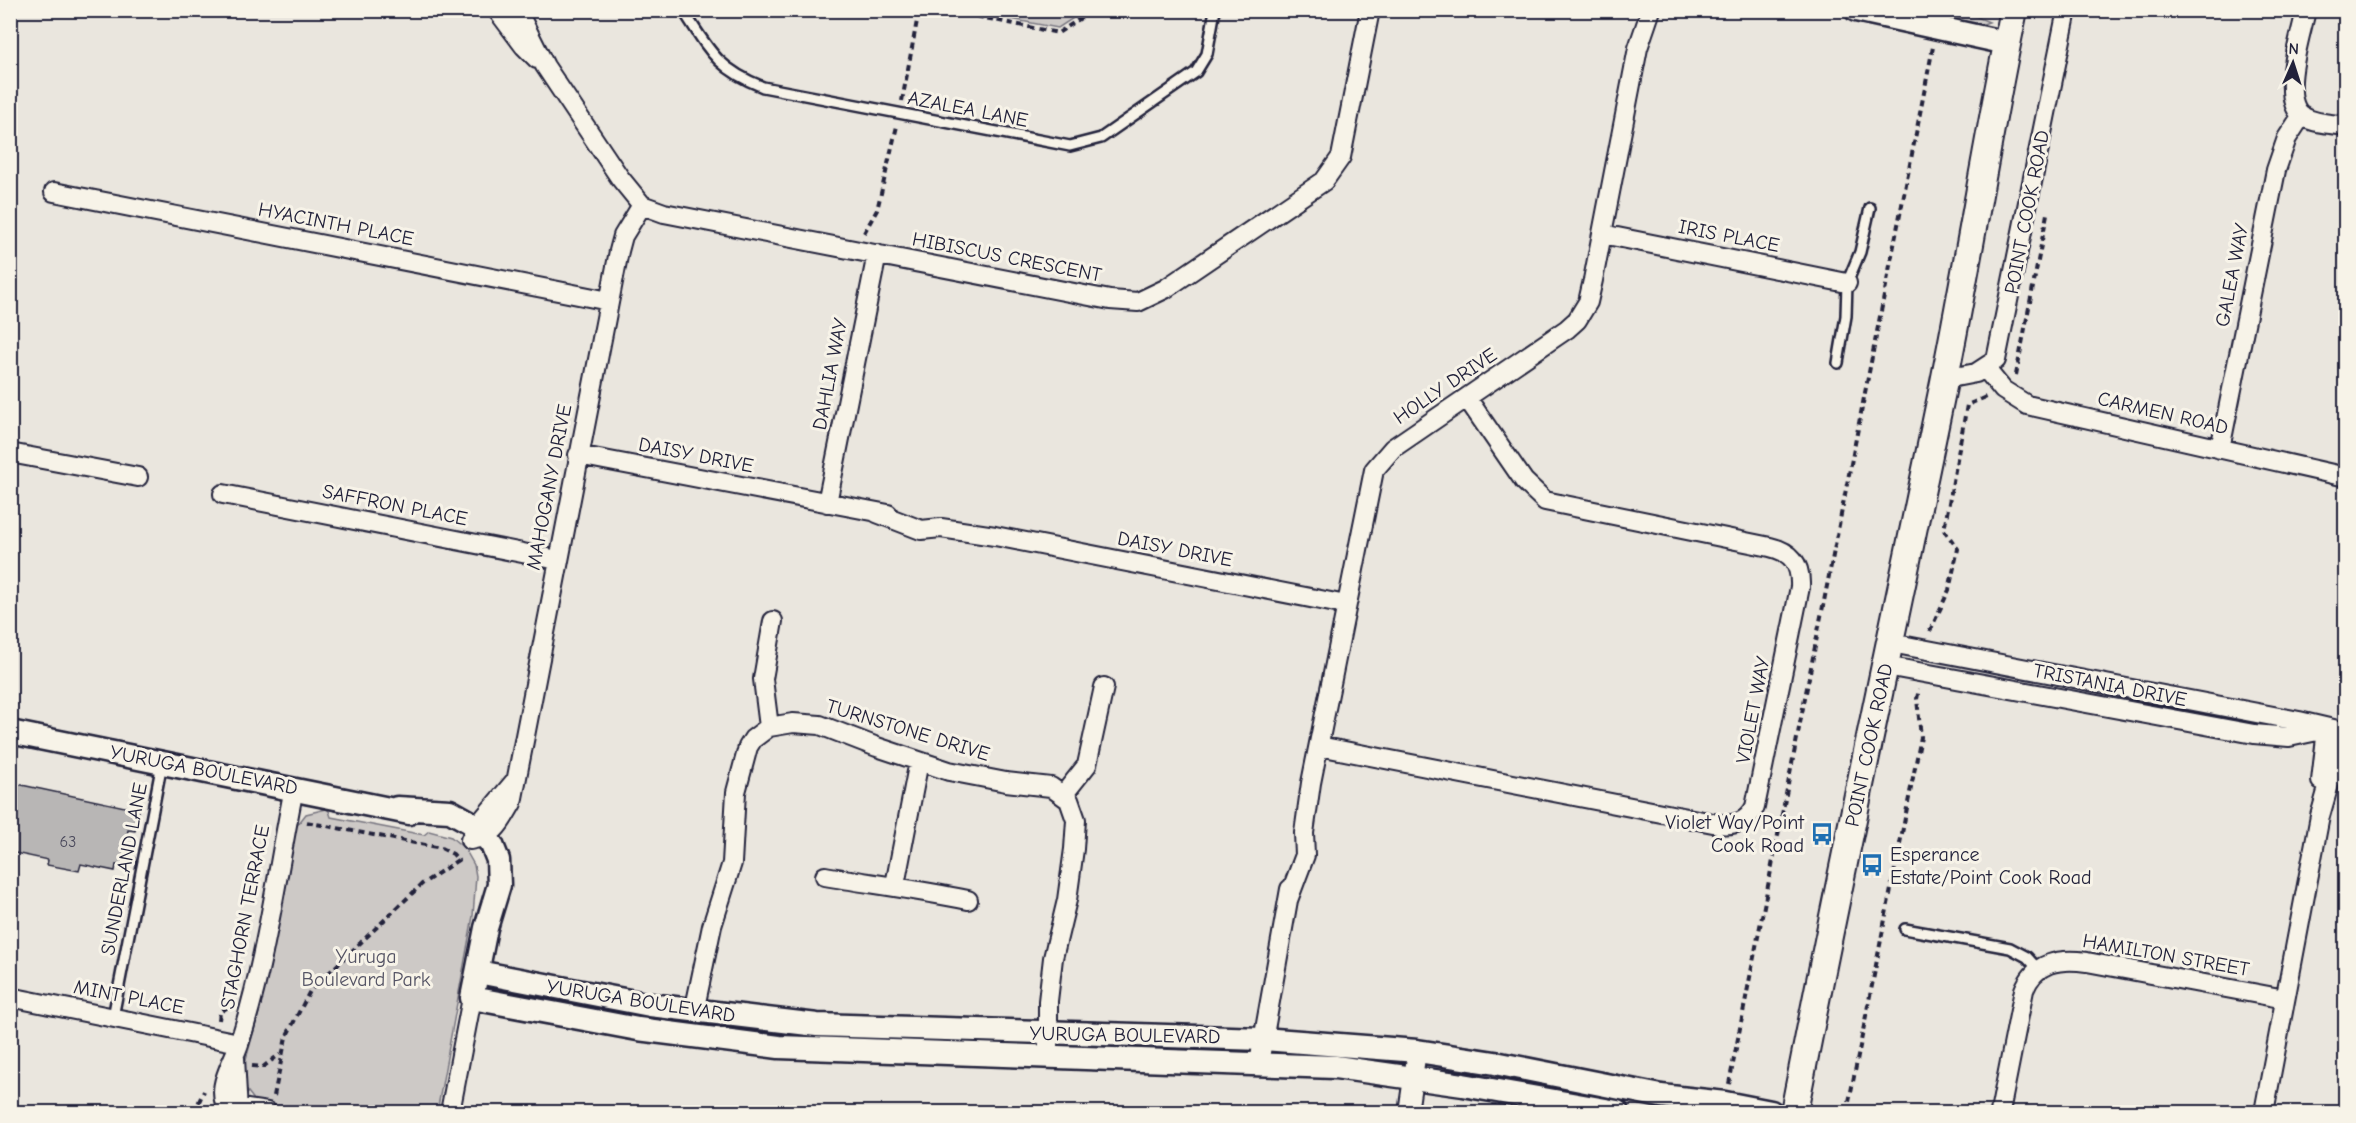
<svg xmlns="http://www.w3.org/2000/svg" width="2356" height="1123" viewBox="0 0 2356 1123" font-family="'Comic Neue',sans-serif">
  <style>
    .green { fill: #cdc9c6; stroke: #787680; stroke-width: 1.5 }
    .building { fill: #b8b6b5; stroke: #22223b; stroke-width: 1.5 }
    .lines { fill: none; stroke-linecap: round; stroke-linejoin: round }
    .service-casing { stroke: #22223b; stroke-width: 14 }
    .minor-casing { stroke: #22223b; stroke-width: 22 }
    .tertiary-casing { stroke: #22223b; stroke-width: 27 }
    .secondary-casing { stroke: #22223b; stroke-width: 30 }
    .path { stroke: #22223b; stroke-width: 4; stroke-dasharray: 6 4.5; stroke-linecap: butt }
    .service { stroke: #f7f3e8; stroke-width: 9 }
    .minor { stroke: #f7f3e8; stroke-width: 18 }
    .tertiary { stroke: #f7f3e8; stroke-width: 22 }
    .secondary { stroke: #f7f3e8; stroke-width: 26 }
    .labels { text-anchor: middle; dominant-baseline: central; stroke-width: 6; stroke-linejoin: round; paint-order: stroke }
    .number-label { font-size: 16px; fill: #48475a }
    .street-label { font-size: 20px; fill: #22223b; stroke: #f7f3e8 }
    .poi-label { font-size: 20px; fill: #22223b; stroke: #f7f3e8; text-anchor: end }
    .park-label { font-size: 20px; fill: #555465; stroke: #f7f3e8 }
  </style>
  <rect width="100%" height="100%" fill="#eae6de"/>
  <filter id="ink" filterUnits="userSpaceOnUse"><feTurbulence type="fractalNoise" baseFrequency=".0167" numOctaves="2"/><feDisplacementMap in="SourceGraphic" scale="12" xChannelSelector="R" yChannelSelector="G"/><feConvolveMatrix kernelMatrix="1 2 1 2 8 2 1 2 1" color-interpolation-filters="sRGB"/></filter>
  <g filter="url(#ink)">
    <path class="green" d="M1946,10L1968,13L1989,22L1974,27L1943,23Z
      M969,11H1084L1058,28Z
      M326,809L329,811L331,817L424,835L429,831L451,837L465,849L474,865L476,876L473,916L437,1112H285L255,1101L245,1088L243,1070L259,1012L295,828L306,814Z"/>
    <path class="building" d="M17,784L139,810L135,831L128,830L121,866L116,865L115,871L81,864L79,871L47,865L48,860L10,852V819Z"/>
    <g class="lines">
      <g class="service-casing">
        <path id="service" d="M683,10C709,50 717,69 763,87L1070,146L1101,138L1196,72L1207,54L1215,10
          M1838,363L1846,316L1847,283L1860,252L1870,208
          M1905,929L2010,948L2027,957L2038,969
          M113,1017L162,763"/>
      </g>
      <g class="minor-casing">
        <path id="minor" d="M497,10L524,46L537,59
          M517,10L545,66L620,178L642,205L664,213L1110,300L1138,302L1165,289L1324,181L1341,157L1370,10
          M2306,10C2301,36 2278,101 2304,117C2316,124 2333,124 2346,126
          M54,192L609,301
          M1602,234L1847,283
          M1985,368L2003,390L2027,405L2346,477
          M1945,379L1976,373L1996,360L2067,10
          M2220,449L2276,170L2287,138L2302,115
          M10,453L138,477
          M578,455L888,514
          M223,494L558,560
          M827,503L877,254
          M877,513L921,530L941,528L995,536L1346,605
          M1891,643L2299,721L2346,732
          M1886,666L2254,734L2289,737L2322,730
          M769,727L763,679L773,621
          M1319,746L1718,824C1735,826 1747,822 1755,807L1800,587C1801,564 1792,552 1770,547L1545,501L1524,481L1467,398
          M2321,781L2327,729
          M1064,794L1087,765L1104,687
          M471,838L477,826L514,782
          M470,840C495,836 500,824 512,803L619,251L623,236L642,205
          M825,876C873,884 920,890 968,900
          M895,885L919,761
          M1288,900L1305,855L1304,833L1311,783L1374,470L1393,448L1567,329L1577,320L1588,302L1593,280L1638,48L1651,10
          M10,997L239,1043
          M694,1012L712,926L732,863L736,792L748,747L753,739L769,727L793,723L820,725L877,747L949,771L1006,782L1051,787L1069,800L1076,820L1074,849L1067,900L1053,958L1048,1001V1058
          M235,1058L238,1112
          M1259,1063L1290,889
          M227,1111L247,1109L267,1112
          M229,1112C214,1088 231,1068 239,1044C266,961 277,873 294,788
          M450,1112L472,998
          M1408,1112L1417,1051
          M2000,1112L2024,990C2035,962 2059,958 2087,962L2285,999
          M2264,1112L2320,816L2344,732"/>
      </g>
      <g class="tertiary-casing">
        <path id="tertiary" d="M1856,10L2007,43
          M10,732L409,813
          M397,808L450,811L477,826L492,845L498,860L499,885L486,928L472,998L638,1029L779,1047L1335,1067L1463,1085L1617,1112
          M478,972L650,1005L817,1025L1262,1039L1417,1051L1495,1063L1661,1096L1725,1103L1771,1112"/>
      </g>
      <g class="secondary-casing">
        <path id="secondary" d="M1794,1112C1841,868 1894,626 1944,382C1969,259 1988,134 2014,10"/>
      </g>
      <path class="path" d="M946,10L1058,33L1093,10
        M902,101L919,10
        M864,233L877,210L897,126
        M2016,375L2047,214
        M1930,631L1949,590L1958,549L1944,530L1967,405L1986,397
        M219,1020L220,1012L230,1006
        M252,1066L263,1067L280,1054
        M1729,1084L1933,47
        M274,1096L286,1037L310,991L422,884L458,860L453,854L441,848L306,822
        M194,1112L204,1091
        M1847,1112L1921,737L1917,699L1919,689"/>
      <use href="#service" class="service"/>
      <use href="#minor" class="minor"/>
      <use href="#tertiary" class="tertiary"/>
      <use href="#secondary" class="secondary"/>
    </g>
  </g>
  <defs>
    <g id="bus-bare" transform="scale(1.8)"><path d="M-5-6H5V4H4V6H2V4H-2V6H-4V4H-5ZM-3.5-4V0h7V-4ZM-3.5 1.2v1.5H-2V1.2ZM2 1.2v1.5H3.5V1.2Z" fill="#1f6fb2" stroke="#f7f3e8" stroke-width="2.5" paint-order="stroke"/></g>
  </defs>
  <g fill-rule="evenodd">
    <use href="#bus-bare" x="1822" y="834"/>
    <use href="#bus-bare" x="1872" y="865"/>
  </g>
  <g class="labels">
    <g class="number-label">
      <text x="68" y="842">63</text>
    </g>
    <g class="street-label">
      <text transform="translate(968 109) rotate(11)">AZALEA LANE</text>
      <text transform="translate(2027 212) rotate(-79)">POINT COOK ROAD</text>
      <text transform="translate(336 224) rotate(11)">HYACINTH PLACE</text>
      <text transform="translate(1729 236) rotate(11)">IRIS PLACE</text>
      <text transform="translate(1007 257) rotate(11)">HIBISCUS CRESCENT</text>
      <text transform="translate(2232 275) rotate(-79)">GALEA WAY</text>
      <text transform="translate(830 374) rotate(-79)">DAHLIA WAY</text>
      <text transform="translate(1445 386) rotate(-34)">HOLLY DRIVE</text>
      <text transform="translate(2163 413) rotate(13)">CARMEN ROAD</text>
      <text transform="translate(696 455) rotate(11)">DAISY DRIVE</text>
      <text transform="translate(549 487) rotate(-79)">MAHOGANY DRIVE</text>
      <text transform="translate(395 505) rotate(11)">SAFFRON PLACE</text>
      <text transform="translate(1175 549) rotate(11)">DAISY DRIVE</text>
      <text transform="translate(2110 685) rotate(11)">TRISTANIA DRIVE</text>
      <text transform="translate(1753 710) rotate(-79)">VIOLET WAY</text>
      <text transform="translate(908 730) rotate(17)">TURNSTONE DRIVE</text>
      <text transform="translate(1869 745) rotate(-78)">POINT COOK ROAD</text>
      <text transform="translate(204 770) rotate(11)">YURUGA BOULEVARD</text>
      <text transform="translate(124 869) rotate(-79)">SUNDERLAND LANE</text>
      <text transform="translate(245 917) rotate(-79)">STAGHORN TERRACE</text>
      <text transform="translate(2166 955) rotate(10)">HAMILTON STREET</text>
      <text transform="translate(129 997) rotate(11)">MINT PLACE</text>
      <text transform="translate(641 1001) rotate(9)">YURUGA BOULEVARD</text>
      <text transform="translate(1125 1035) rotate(1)">YURUGA BOULEVARD</text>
    </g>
    <g class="poi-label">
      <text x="1804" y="822">Violet Way/Point<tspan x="1804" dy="23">Cook Road</tspan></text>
      <text x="1890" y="854" text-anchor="start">Esperance<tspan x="1890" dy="23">Estate/Point Cook Road</tspan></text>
    </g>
    <g class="park-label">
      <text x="366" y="956">Yuruga<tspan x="366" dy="23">Boulevard Park</tspan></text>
    </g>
  </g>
  <rect width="2356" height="1123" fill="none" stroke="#f7f3e8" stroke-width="36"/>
  <rect x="18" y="18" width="2320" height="1087" fill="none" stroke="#22223b" stroke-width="2" filter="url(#ink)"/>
  <g transform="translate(2293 63) rotate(3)" stroke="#f7f3e8" stroke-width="4.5" paint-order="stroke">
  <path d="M0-4.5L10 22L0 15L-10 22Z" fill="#22223b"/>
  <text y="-9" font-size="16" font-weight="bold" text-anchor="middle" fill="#22223b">N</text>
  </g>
</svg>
